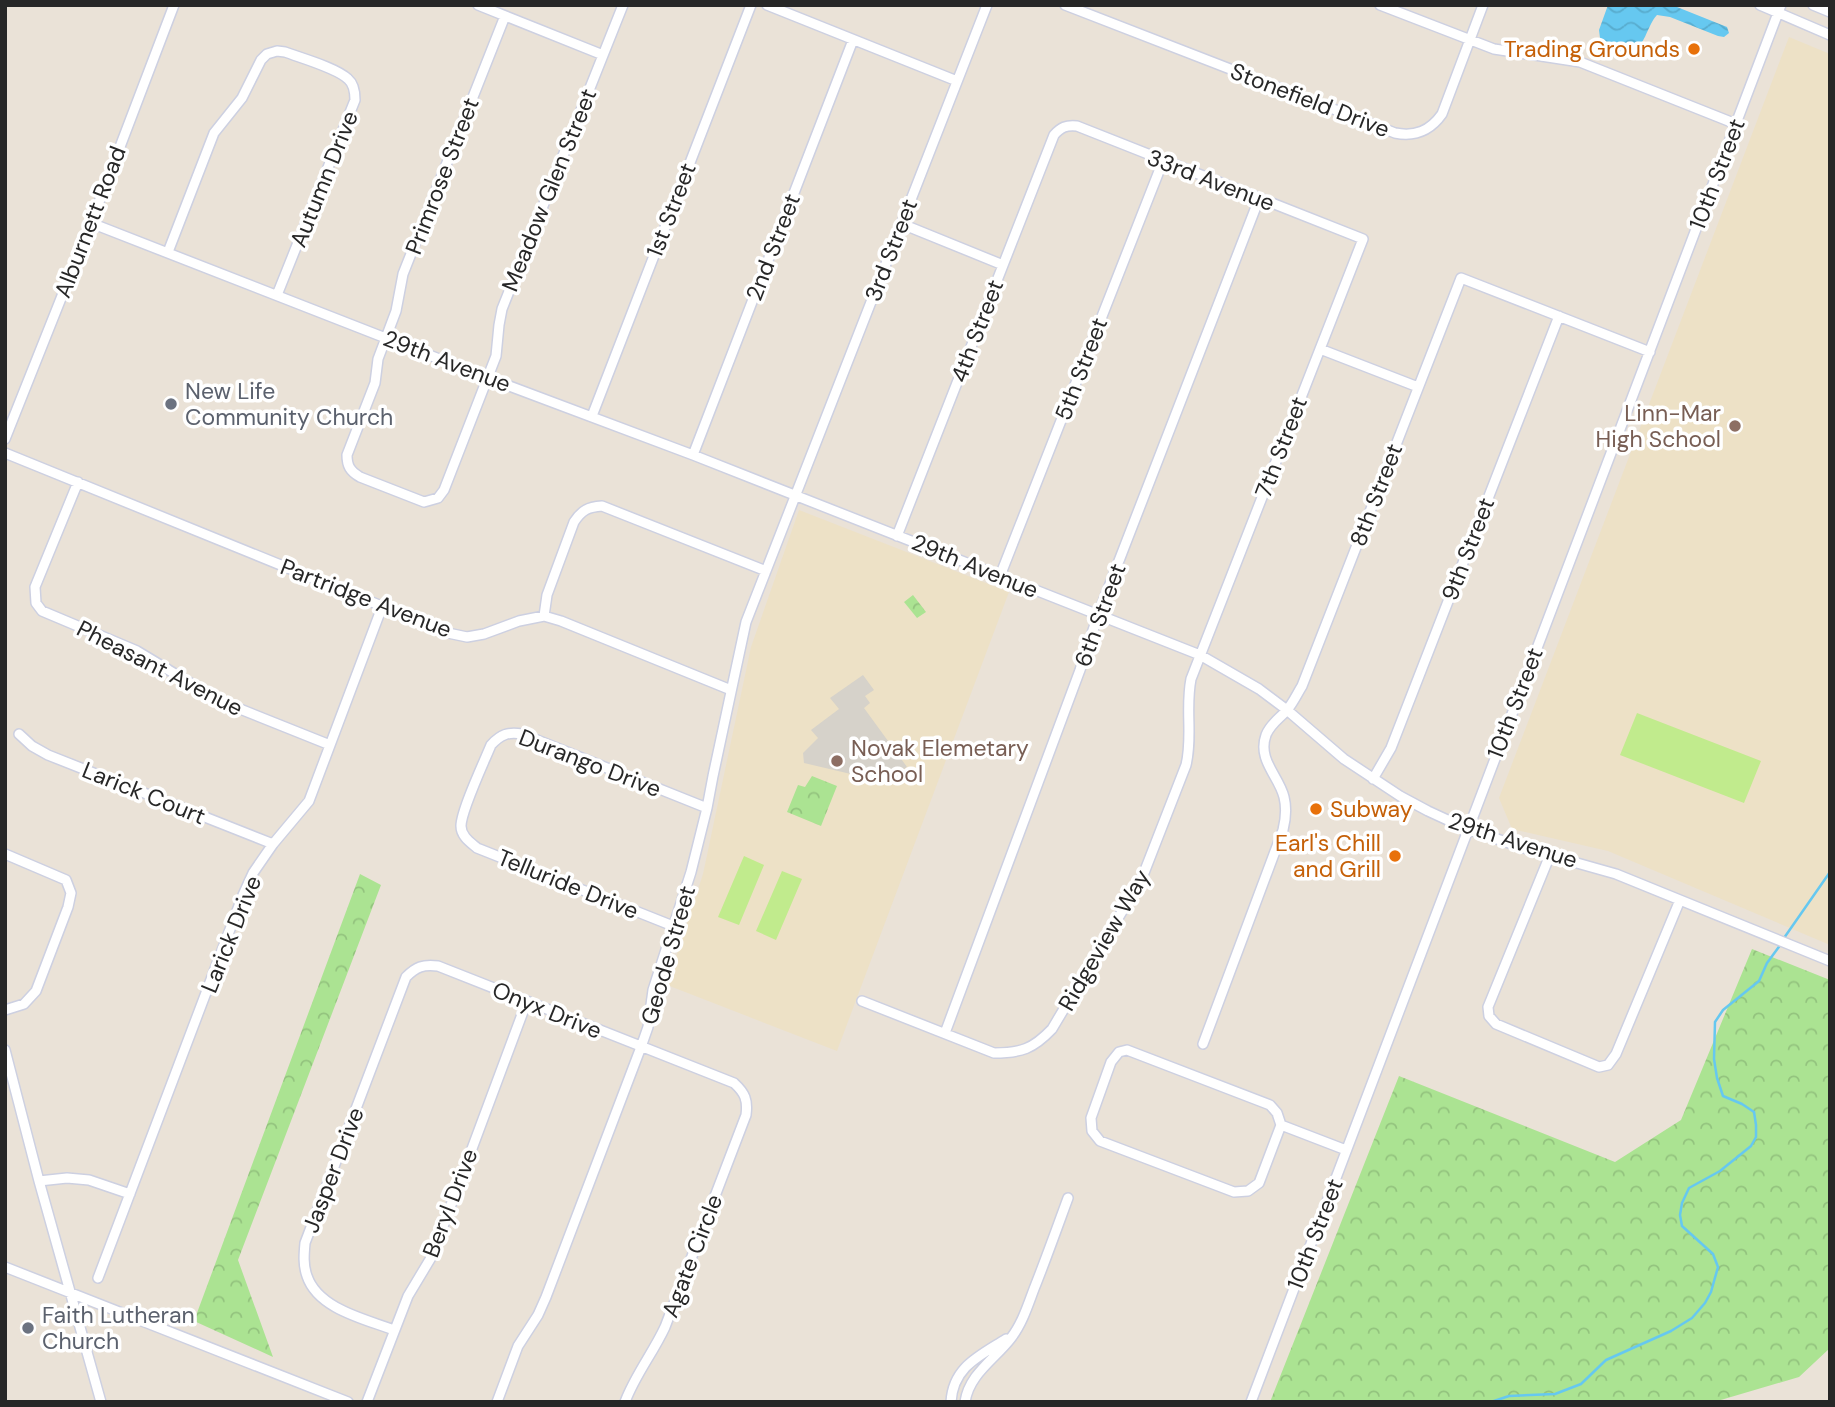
<svg xmlns="http://www.w3.org/2000/svg" width="1835" height="1407" viewBox="0 0 1835 1407" font-family="'DM Sans',sans-serif">
  <style>
    .education { fill: #ede1c6 }
    .forest { fill: url(#forest-crowns) }
    .pitch { fill: #c1eb8d }
    .plaza { fill: #d6d2ca }
    .water { fill: url(#water-waves) }
    .lines { fill: none; stroke-linecap: round; stroke-linejoin: round }
    .stream { stroke: #66c8f0; stroke-width: 2.5 }
    .minor-casing { stroke: #cdd0e1; stroke-width: 12 }
    .minor { stroke: #fff; stroke-width: 9 }
    .food-dot { fill: #e8710a; stroke: #fff; stroke-width: 2.5 }
    .worship-dot { fill: #6b7280; stroke: #fff; stroke-width: 2.5 }
    .education-dot { fill: #8d6e63; stroke: #fff; stroke-width: 2.5 }
    .labels { text-anchor: middle; dominant-baseline: central; stroke-width: 7; stroke-linejoin: round; paint-order: stroke }
    .food-label { font-size: 23px; fill: #c56008; stroke: #fff; text-anchor: end }
    .street-label { font-size: 23px; fill: #272727; stroke: #fff }
    .worship-label { font-size: 23px; fill: #5b616d; stroke: #fff; text-anchor: start }
    .education-label { font-size: 23px; fill: #785e54; stroke: #fff; text-anchor: end }
  </style>
  <defs>
    <pattern id="forest-crowns" width="20" height="18" patternUnits="userSpaceOnUse" patternTransform="scale(1.75)"><rect width="20" height="18" fill="#abe392"/><path d="M2 6a3 3 0 1 1 6 0M12 15a3 3 0 1 1 6 0" fill="none" stroke="#93c37e"/></pattern>
    <pattern id="water-waves" width="16" height="10" patternUnits="userSpaceOnUse" patternTransform="scale(1.75)"><rect width="16" height="10" fill="#66c8f0"/><path d="M0 5q4-4 8 0t8 0" fill="none" stroke="#58acce"/></pattern>
  </defs>
  <rect width="100%" height="100%" fill="#eae2d7"/>
  <path class="education" d="M1789,37L1830,54V945L1608,851L1512,829L1499,798Z
    M799,510L1009,592L837,1051L667,985L703,874L751,647Z"/>
  <path class="forest" d="M913,595L926,612L917,618L904,602Z
    M812,776L837,786L821,826L787,812L798,785L805,787Z
    M360,874L381,885L238,1260L273,1357L194,1321Z
    M1752,949L1830,980V1348L1799,1377L1714,1402H1270L1399,1076L1615,1162L1681,1120Z"/>
  <path class="pitch" d="M1637,713L1761,761L1744,803L1620,755Z
    M744,856L764,865L739,925L718,917Z
    M782,871L802,879L776,940L756,931Z"/>
  <path class="plaza" d="M863,675L874,690L865,696L870,703L864,708L907,767L898,773L872,779L804,763L803,753L818,738L811,730L839,709L830,698Z"/>
  <path class="water" d="M1608,5H1672L1727,27L1729,33L1724,37L1718,36L1670,17L1657,15C1646,27 1646,47 1629,54L1616,49L1600,38L1599,30Z"/>
  <g class="lines">
    <path class="stream" d="M1784,938L1830,872
      M1491,1402L1509,1396L1555,1394L1581,1384L1606,1360L1671,1331L1692,1318L1705,1303L1711,1292L1718,1267L1713,1254L1682,1226L1680,1215L1682,1203L1689,1188L1720,1171L1751,1146L1756,1137V1125L1754,1112L1742,1104L1723,1096L1717,1078L1714,1059L1715,1022L1723,1010L1759,981L1767,963L1781,944"/>
    <g class="minor-casing">
      <path id="minor" d="M478,5L603,55
        M767,5L957,81
        M1065,5L1395,133C1415,137 1430,131 1442,114L1483,5
        M1380,5L1494,49L1580,62L1736,124
        M1760,5L1830,35
        M1813,5L1830,12
        M505,16L403,274L396,311L378,359L375,383L347,455C347,466 350,471 360,477L424,502L438,498L444,490L496,356L499,325L502,309L623,5
        M91,223L488,378L693,455L1200,655L1259,689L1287,710L1344,759L1400,796L1428,811L1467,829L1524,848L1616,874L1830,961
        M902,224L1003,265
        M168,252L214,133L242,98L261,60L267,54L277,51L285,52C301,58 337,68 348,79C354,84 355,92 355,100L277,295
        M1320,349L1418,387
        M592,416L751,5
        M5,439L91,223L174,5
        M5,453L448,633L467,637L484,634L519,621L544,616L561,621L731,690
        M693,455L853,40
        M78,482L35,587L36,603L42,611L137,651L220,701L330,745
        M1000,576L1163,161
        M544,616L547,595L574,522C582,510 588,507 602,506L766,571
        M19,734L32,746L48,755L273,844
        M1373,779L1391,748L1559,316
        M5,854L66,880L71,893L68,907L36,991L24,1004L5,1010
        M1550,855L1488,1007L1489,1016L1496,1024L1599,1067L1608,1065L1616,1054L1680,900
        M673,926L477,848C470,842 461,836 461,826C461,811 484,762 491,745C501,734 508,732 522,734L707,808
        M862,1001L994,1053C1021,1053 1033,1049 1052,1029L1142,878L1186,765C1193,736 1185,709 1191,679L1363,239L1077,126C1066,125 1061,127 1054,135L897,536
        M945,1033L1080,670L1098,615L1259,199
        M1203,1044L1283,830C1286,818 1287,809 1284,797C1279,776 1257,760 1266,735C1270,724 1280,718 1287,710C1293,703 1297,694 1302,686L1461,278L1650,352
        M5,1050L39,1181L101,1402
        M1281,1125L1259,1183L1248,1191L1234,1192L1100,1141L1092,1131L1091,1118L1111,1062L1119,1052L1127,1050L1270,1105L1277,1113L1281,1125L1346,1150
        M39,1181L67,1178L89,1180L130,1194
        M5,1267L348,1402
        M98,1278L243,895L253,873L273,844L309,801L382,607
        M394,1330C365,1319 318,1309 307,1276C303,1265 304,1254 305,1243L406,977C416,967 423,964 438,966L734,1083C745,1093 748,1100 746,1115L665,1327C653,1353 635,1375 625,1402
        M367,1402L408,1296L432,1256L527,1001
        M497,1402L518,1346L538,1315L546,1297L641,1047L648,1027L653,990L691,872L707,808L713,776L746,622L987,5
        M951,1402C953,1367 979,1356 1006,1339
        M965,1402C969,1374 995,1359 1011,1338C1022,1324 1028,1305 1034,1289C1046,1259 1057,1228 1068,1198
        M1251,1402L1781,5"/>
    </g>
    <use href="#minor" class="minor"/>
  </g>
  <g class="food-dot">
    <circle cx="1694" cy="49" r="7"/>
    <circle cx="1316" cy="809" r="7"/>
    <circle cx="1395" cy="856" r="7"/>
  </g>
  <g class="worship-dot">
    <circle cx="171" cy="404" r="7"/>
    <circle cx="28" cy="1328" r="7"/>
  </g>
  <g class="education-dot">
    <circle cx="1735" cy="426" r="7"/>
    <circle cx="837" cy="761" r="7"/>
  </g>
  <g class="labels">
    <g class="food-label">
      <text x="1680" y="49">Trading Grounds</text>
      <text x="1330" y="809" text-anchor="start">Subway</text>
      <text x="1381" y="843">Earl's Chill<tspan x="1381" dy="26">and Grill</tspan></text>
    </g>
    <g class="street-label">
      <text transform="translate(1310 100) rotate(21)">Stonefield Drive</text>
      <text transform="translate(1717 174) rotate(-69)">10th Street</text>
      <text transform="translate(442 176) rotate(-69)">Primrose Street</text>
      <text transform="translate(324 179) rotate(-68)">Autumn Drive</text>
      <text transform="translate(1211 180) rotate(21)">33rd Avenue</text>
      <text transform="translate(549 190) rotate(-68)">Meadow Glen Street</text>
      <text transform="translate(671 210) rotate(-69)">1st Street</text>
      <text transform="translate(90 222) rotate(-69)">Alburnett Road</text>
      <text transform="translate(773 247) rotate(-69)">2nd Street</text>
      <text transform="translate(891 250) rotate(-69)">3rd Street</text>
      <text transform="translate(977 331) rotate(-69)">4th Street</text>
      <text transform="translate(447 361) rotate(21)">29th Avenue</text>
      <text transform="translate(1081 369) rotate(-69)">5th Street</text>
      <text transform="translate(1281 447) rotate(-69)">7th Street</text>
      <text transform="translate(1376 495) rotate(-69)">8th Street</text>
      <text transform="translate(1468 549) rotate(-69)">9th Street</text>
      <text transform="translate(975 566) rotate(22)">29th Avenue</text>
      <text transform="translate(366 598) rotate(21)">Partridge Avenue</text>
      <text transform="translate(1100 615) rotate(-70)">6th Street</text>
      <text transform="translate(160 668) rotate(27)">Pheasant Avenue</text>
      <text transform="translate(1515 703) rotate(-69)">10th Street</text>
      <text transform="translate(590 763) rotate(21)">Durango Drive</text>
      <text transform="translate(144 793) rotate(22)">Larick Court</text>
      <text transform="translate(1513 840) rotate(18)">29th Avenue</text>
      <text transform="translate(568 884) rotate(22)">Telluride Drive</text>
      <text transform="translate(231 934) rotate(-68)">Larick Drive</text>
      <text transform="translate(1104 940) rotate(-60)">Ridgeview Way</text>
      <text transform="translate(668 955) rotate(-74)">Geode Street</text>
      <text transform="translate(547 1010) rotate(22)">Onyx Drive</text>
      <text transform="translate(333 1170) rotate(-69)">Jasper Drive</text>
      <text transform="translate(450 1203) rotate(-69)">Beryl Drive</text>
      <text transform="translate(1315 1234) rotate(-69)">10th Street</text>
      <text transform="translate(692 1256) rotate(-69)">Agate Circle</text>
    </g>
    <g class="worship-label">
      <text x="185" y="391">New Life<tspan x="185" dy="26">Community Church</tspan></text>
      <text x="42" y="1315">Faith Lutheran<tspan x="42" dy="26">Church</tspan></text>
    </g>
    <g class="education-label">
      <text x="1721" y="413">Linn-Mar<tspan x="1721" dy="26">High School</tspan></text>
      <text x="851" y="748" text-anchor="start">Novak Elemetary<tspan x="851" dy="26">School</tspan></text>
    </g>
  </g>
  <rect width="1835" height="1407" fill="none" stroke="#272727" stroke-width="14"/>
</svg>
